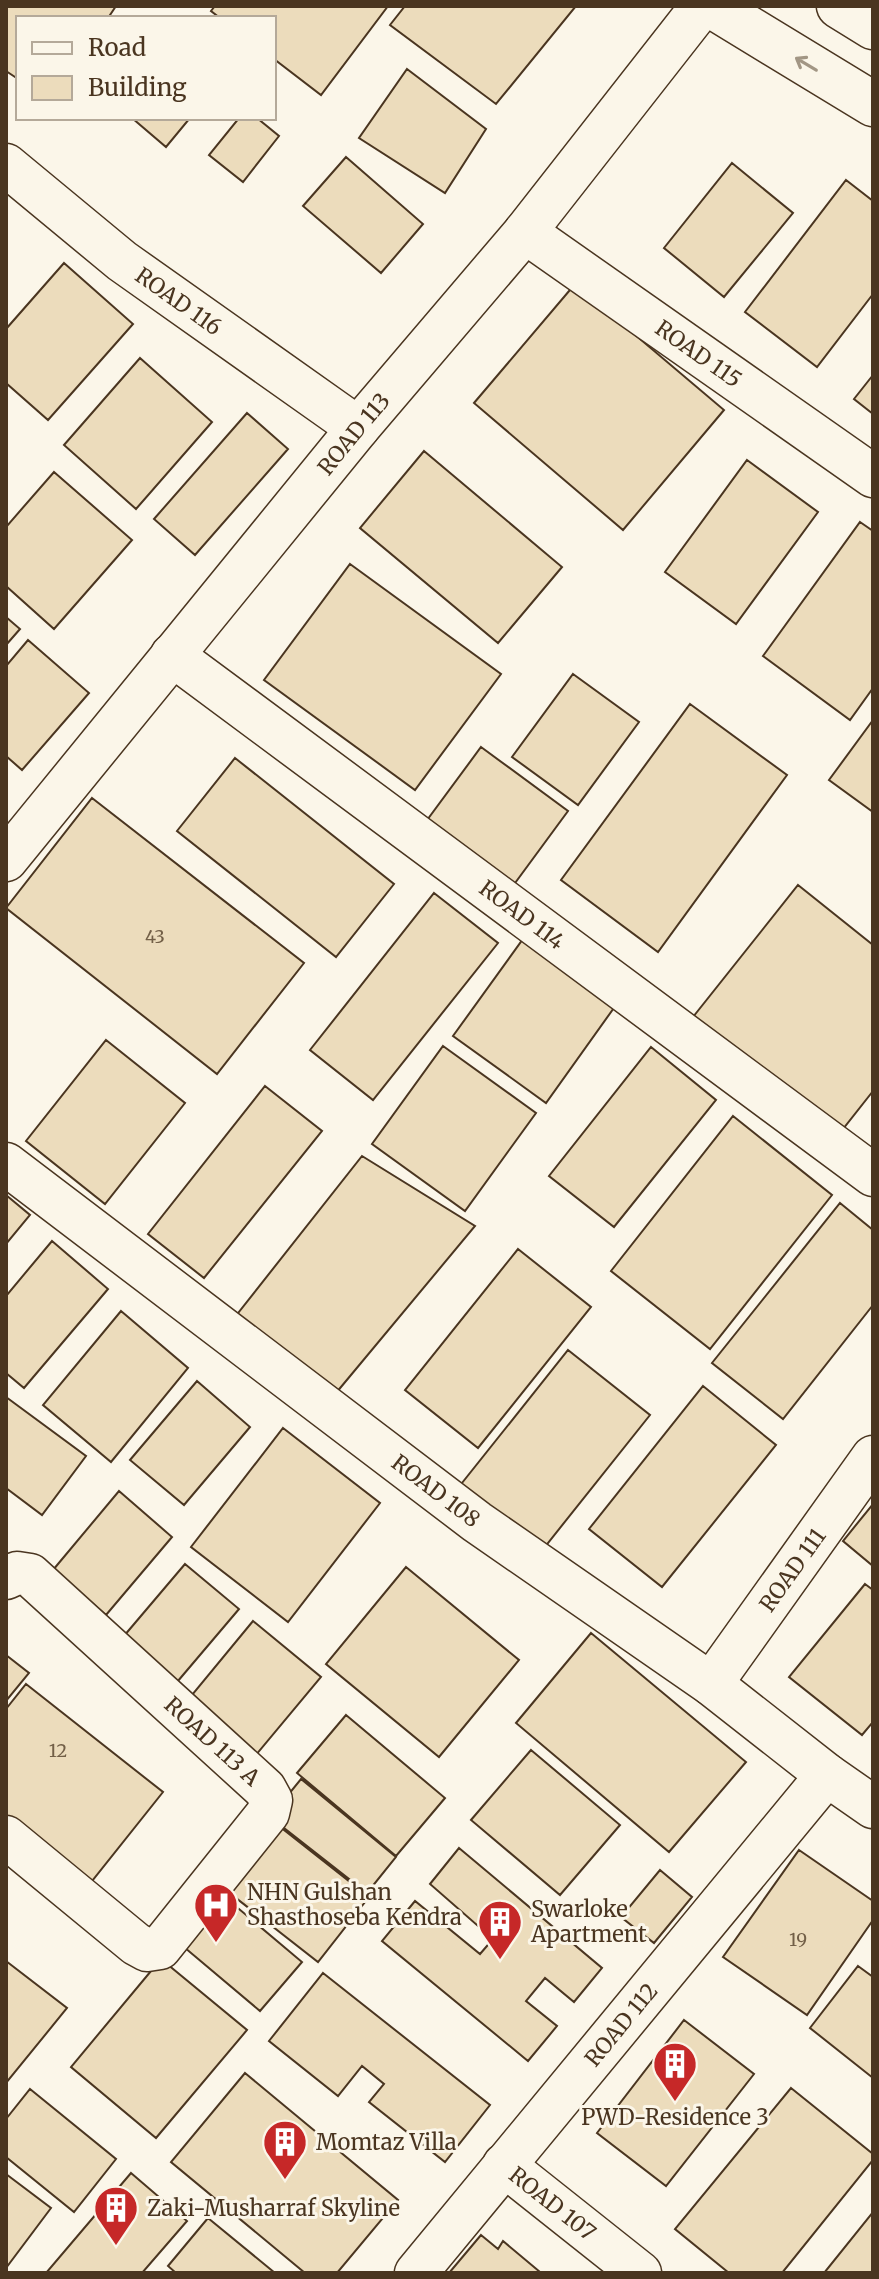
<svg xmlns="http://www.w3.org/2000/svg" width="879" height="2279" viewBox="0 0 879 2279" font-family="Merriweather,serif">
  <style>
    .building { fill: #ecdcbc; stroke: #4a3520; stroke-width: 2 }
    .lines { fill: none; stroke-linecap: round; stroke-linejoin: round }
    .minor-casing { stroke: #4a3520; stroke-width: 45 }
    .major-casing { stroke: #4a3520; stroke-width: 47 }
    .minor { stroke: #fbf6e9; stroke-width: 42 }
    .major { stroke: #fbf6e9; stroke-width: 44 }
    .oneway { stroke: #a29684 }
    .labels { text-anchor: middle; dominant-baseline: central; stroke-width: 6; stroke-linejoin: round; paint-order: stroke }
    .number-label { font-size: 18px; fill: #725f47 }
    .street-label { font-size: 22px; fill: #4a3520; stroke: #fbf6e9 }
    .poi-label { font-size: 22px; fill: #4a3520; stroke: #fbf6e9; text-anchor: start }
  </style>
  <rect width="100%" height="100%" fill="#fbf6e9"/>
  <path class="building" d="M6,6H116L108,18H18V79L6,71Z
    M215,6H388L321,95L274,59V18H220L211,11Z
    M405,6H576L496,104L390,25Z
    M407,69L486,129L445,193L359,138Z
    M132,118H190L166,147Z
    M239,118H257L279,136L243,182L209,155Z
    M346,157L423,224L381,273L303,206Z
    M732,163L793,213L724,297L664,248Z
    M846,180L873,201V294L817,367L745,312Z
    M64,263L133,324L48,420L6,383V329Z
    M575,284L724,410L623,530L474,403Z
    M140,358L212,422L136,509L64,445Z
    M873,375V414L854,399Z
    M247,413L288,449L195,555L154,519Z
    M424,451L562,567L498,643L360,528Z
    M747,460L818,512L736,624L665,572Z
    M54,472L132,540L54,629L6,586V527Z
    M860,522L873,531V688L850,720L763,656Z
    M350,564L501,674L415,790L264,680Z
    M6,617L20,629L6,645Z
    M28,640L89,693L22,770L6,756V666Z
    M573,674L639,722L578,805L512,757Z
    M690,704L787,775L658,952L561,880Z
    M873,720V812L829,780Z
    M481,747L568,811L507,894L419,831Z
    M235,758L394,884L336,957L177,831Z
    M92,798L304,963L217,1074L6,908Z
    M798,885L873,945V1091L839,1134L693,1017Z
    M434,893L498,943L373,1100L310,1050Z
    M523,939L616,1005L546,1103L453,1036Z
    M106,1040L185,1103L105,1204L26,1141Z
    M443,1046L536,1113L465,1211L372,1144Z
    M651,1047L716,1100L614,1227L549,1176Z
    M265,1086L322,1131L204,1278L148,1234Z
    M733,1116L832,1195L710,1349L611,1271Z
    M362,1156L475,1226L331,1399L231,1322Z
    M6,1195L30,1215L6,1244Z
    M840,1203L873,1230V1305L783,1419L712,1363Z
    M52,1241L108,1289L24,1388L6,1373V1296Z
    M518,1249L591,1307L478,1448L405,1390Z
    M121,1311L188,1368L111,1462L43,1405Z
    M568,1350L650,1415L540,1553L458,1488Z
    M197,1381L250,1427L184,1505L130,1460Z
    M703,1386L776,1445L662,1587L589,1529Z
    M6,1397L86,1456L42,1515L6,1488Z
    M283,1428L380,1503L288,1622L191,1547Z
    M119,1491L172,1537L106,1615L53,1570Z
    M873,1504V1566L843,1541Z
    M185,1564L239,1609L172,1688L118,1643Z
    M406,1567L519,1660L439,1757L326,1664Z
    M865,1584L873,1590V1722L862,1735L789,1677Z
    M253,1621L321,1677L250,1762L182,1707Z
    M591,1633L746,1762L669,1852L516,1723Z
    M6,1655L29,1673L6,1701Z
    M26,1684L163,1792L88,1886L6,1821V1709Z
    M346,1715L445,1798L396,1856L297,1773Z
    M531,1750L620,1825L560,1895L471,1820Z
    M301,1779L396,1857L367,1893L270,1817Z
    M270,1819L369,1897L318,1962L218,1884Z
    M459,1848L602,1968L574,2002L545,1978L526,2001L557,2026L528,2061L382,1941L415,1901L480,1954L493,1939L430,1884Z
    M799,1850L873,1901V1920L807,2015L723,1957Z
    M660,1870L692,1897L654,1943L621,1917Z
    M214,1888L302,1962L260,2011L172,1937Z
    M161,1959L247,2030L156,2138L71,2067Z
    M6,1961L67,2008L6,2083Z
    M858,1966L873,1977V2078L810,2028Z
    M323,1973L490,2105L445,2162L369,2102L384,2084L362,2066L338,2096L269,2041Z
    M684,2020L754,2074L666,2186L597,2133Z
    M245,2073L398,2200L337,2273H305L171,2162Z
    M791,2088L873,2154V2160L782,2273H729L675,2229Z
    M30,2089L116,2159L74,2212L6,2157V2119Z
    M131,2173L187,2221L142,2273H46Z
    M6,2174L51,2208L6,2268Z
    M873,2212V2273H824Z
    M208,2218L275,2273H176L168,2266Z
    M481,2235L498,2249L503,2241L540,2272L449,2273Z"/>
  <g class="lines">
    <g class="minor-casing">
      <g id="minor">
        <path id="s1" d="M6,165L122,261L358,428"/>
        <path id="s2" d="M525,232L873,476"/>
        <path id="s3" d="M172,655L873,1175"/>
        <path id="s4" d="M6,860L358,428L525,232L702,6"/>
        <path id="s5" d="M6,1164L477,1522L711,1684L827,1775L873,1807"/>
        <path id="s6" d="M6,1578L17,1573L30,1575L265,1789L271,1800L268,1813L160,1948L147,1950L136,1944L6,1837"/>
        <path id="s7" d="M711,1684L873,1457"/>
        <path id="s8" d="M504,2165L640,2273"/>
        <path id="s9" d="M416,2273L827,1775"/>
      </g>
    </g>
    <g class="major-casing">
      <path id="major" d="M712,6L873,104
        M839,6L873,27"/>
    </g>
    <use href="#minor" class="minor"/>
    <use href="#major" class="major"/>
  </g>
  <defs><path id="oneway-shaft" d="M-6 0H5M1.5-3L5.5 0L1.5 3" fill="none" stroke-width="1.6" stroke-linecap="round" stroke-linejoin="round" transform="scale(2)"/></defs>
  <use class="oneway" href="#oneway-shaft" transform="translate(806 64) rotate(-149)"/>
  <defs>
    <g id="hospital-pin" transform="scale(2.3)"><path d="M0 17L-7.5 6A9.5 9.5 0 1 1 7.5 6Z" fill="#c62828" stroke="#fbf6e9"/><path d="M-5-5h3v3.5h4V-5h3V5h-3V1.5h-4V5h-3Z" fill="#fff"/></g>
    <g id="building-pin" transform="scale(2.3)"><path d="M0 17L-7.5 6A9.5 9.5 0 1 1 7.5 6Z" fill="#c62828" stroke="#fbf6e9"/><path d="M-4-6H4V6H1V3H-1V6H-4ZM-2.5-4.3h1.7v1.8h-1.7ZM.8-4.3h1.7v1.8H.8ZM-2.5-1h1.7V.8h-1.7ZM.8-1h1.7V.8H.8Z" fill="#fff"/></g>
  </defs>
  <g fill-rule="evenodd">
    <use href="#hospital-pin" x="216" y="1905"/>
    <use href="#building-pin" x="500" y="1922"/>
    <use href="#building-pin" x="675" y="2064"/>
    <use href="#building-pin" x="285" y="2142"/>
    <use href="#building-pin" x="116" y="2208"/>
  </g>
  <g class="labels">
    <g class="number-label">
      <text x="155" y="936">43</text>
      <text x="58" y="1750">12</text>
      <text x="798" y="1939">19</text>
    </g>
    <g class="street-label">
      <text stroke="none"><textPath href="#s1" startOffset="220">ROAD 116</textPath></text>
      <text stroke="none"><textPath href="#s2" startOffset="212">ROAD 115</textPath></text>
      <text stroke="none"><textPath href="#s4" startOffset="550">ROAD 113</textPath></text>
      <text stroke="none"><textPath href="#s3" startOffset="436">ROAD 114</textPath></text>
      <text stroke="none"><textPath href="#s5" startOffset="540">ROAD 108</textPath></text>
      <text stroke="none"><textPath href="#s7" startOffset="140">ROAD 111</textPath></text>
      <text stroke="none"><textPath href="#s6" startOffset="272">ROAD 113 A</textPath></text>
      <text stroke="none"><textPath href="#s9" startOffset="322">ROAD 112</textPath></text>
      <text stroke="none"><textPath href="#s8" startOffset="62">ROAD 107</textPath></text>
    </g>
    <g class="poi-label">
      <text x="247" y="1892">NHN Gulshan<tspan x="247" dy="25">Shasthoseba Kendra</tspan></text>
      <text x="531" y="1909">Swarloke<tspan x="531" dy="25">Apartment</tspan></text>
      <text x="675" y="2117" text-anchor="middle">PWD-Residence 3</text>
      <text x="316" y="2142">Momtaz Villa</text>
      <text x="147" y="2208">Zaki-Musharraf Skyline</text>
    </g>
  </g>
  <rect width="879" height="2279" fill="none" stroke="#4a3520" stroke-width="16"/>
  <rect x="16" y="16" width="260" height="104" fill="#fbf6e9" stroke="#b4a999" stroke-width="2"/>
  <rect x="32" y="42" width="40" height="12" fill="#fbf6e9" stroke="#b4a999" stroke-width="2"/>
  <text x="88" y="56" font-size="24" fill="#4a3520">Road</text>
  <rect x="32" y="76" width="40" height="24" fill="#ecdcbc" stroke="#b4a999" stroke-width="2"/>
  <text x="88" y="96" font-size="24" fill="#4a3520">Building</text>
</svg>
